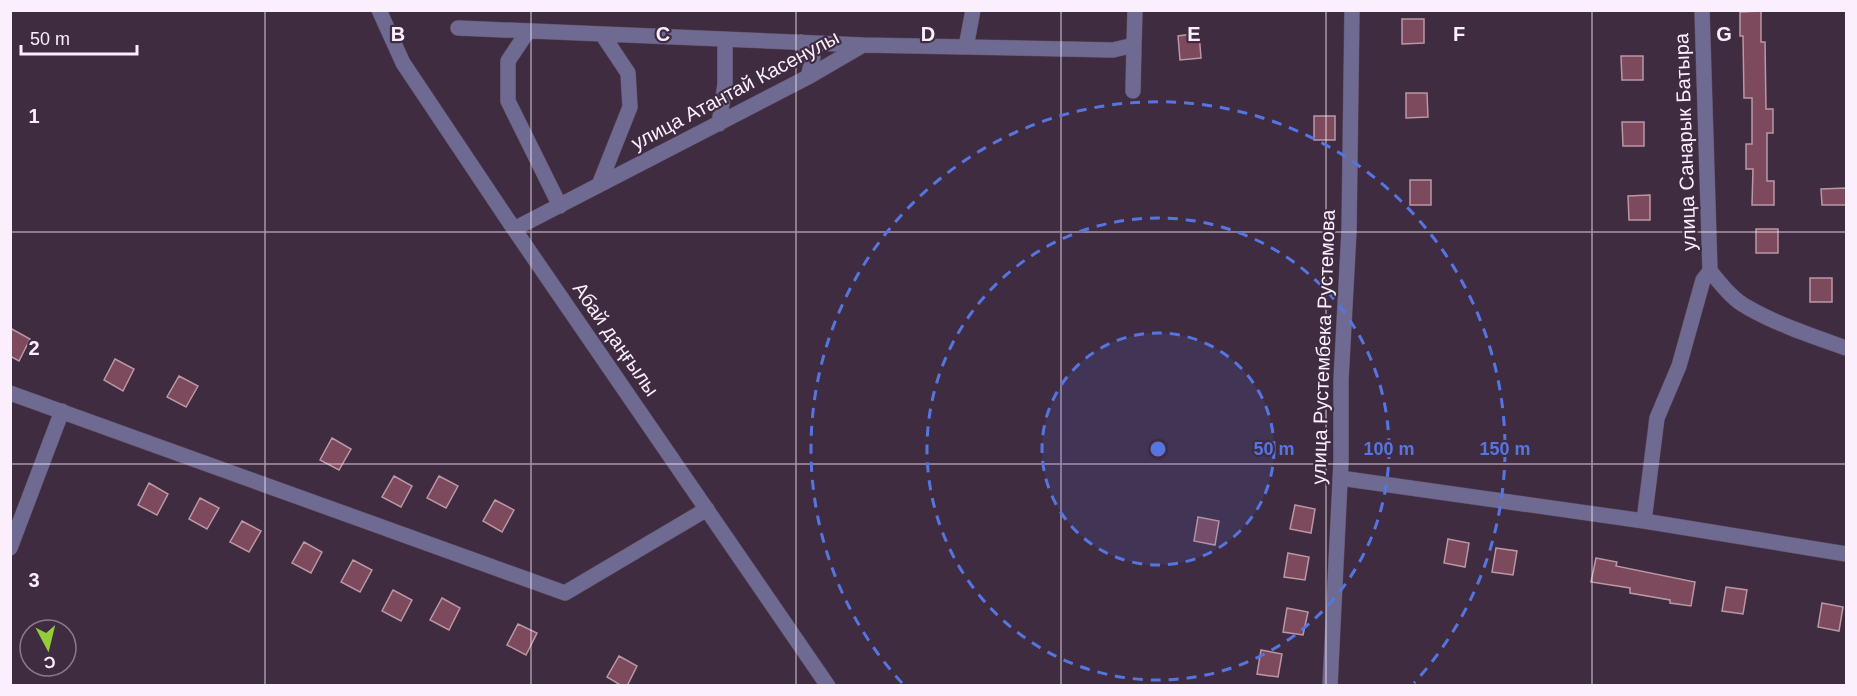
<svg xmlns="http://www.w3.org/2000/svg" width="1857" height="696" viewBox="0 0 1857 696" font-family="Arial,sans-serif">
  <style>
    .building { fill: #7c495d; stroke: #bb97a3; stroke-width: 1.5 }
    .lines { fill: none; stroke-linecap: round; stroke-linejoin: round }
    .minor-casing { stroke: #5d4b5f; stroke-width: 16 }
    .minor { stroke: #6f6a91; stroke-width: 15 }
    .grid { fill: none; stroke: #fceffd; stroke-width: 1.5; stroke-opacity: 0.55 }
    .ring { fill: none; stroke: #5576e1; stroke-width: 3; stroke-dasharray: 10 8 }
    .labels { text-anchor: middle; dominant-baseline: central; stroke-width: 4.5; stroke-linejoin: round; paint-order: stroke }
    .street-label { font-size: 20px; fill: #fceffd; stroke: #3f2c41 }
    .grid-label { font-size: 20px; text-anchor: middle; font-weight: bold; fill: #fceffd; stroke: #3f2c41; stroke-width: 4.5; stroke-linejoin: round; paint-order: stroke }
    .centre { fill: #5576e1; stroke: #3f2c41; stroke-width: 3 }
    .ring-label { font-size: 18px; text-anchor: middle; font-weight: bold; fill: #5576e1; stroke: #3f2c41; stroke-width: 4.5; stroke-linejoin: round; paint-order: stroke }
  </style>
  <rect width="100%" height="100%" fill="#3f2c41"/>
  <path class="building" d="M1761,11V42H1765L1766,109H1773V133H1767V181H1774V205H1752L1753,169H1746V144H1752V98H1744L1743,36H1740V12Z
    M1402,19H1424V43L1402,44Z
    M1199,33L1201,58L1180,60L1178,36Z
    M1621,56H1643V80H1622Z
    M1406,93H1427L1428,117L1406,118Z
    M1314,116H1335V140H1314Z
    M1622,122H1644V146H1623Z
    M1410,180H1431V205H1410Z
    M1846,188V205H1822L1821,189Z
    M1650,195V220H1629L1628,196Z
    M1756,229H1778V253H1756Z
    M1810,278H1832V302H1810Z
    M10,328L30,339L19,361L10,356Z
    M115,359L134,369L123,391L104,380Z
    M179,376L198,386L186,407L167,397Z
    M332,438L351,449L339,470L320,460Z
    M394,476L412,486L401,507L382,497Z
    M439,476L458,486L446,508L427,498Z
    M149,483L168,494L157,515L138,505Z
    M200,498L219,508L207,529L189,519Z
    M495,500L514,510L502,532L483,521Z
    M1295,505L1315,509L1311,533L1290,529Z
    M1198,517L1219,521L1215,545L1194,541Z
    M242,521L261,531L249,552L230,542Z
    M1448,539L1469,543L1465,567L1444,563Z
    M304,542L322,552L311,573L292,563Z
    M1496,548L1517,551L1513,575L1492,572Z
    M1288,553L1309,557L1305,580L1284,577Z
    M1596,558L1617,562L1616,566L1695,582L1691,606L1670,603V600L1630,593V588L1591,582Z
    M353,560L372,570L360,592L341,582Z
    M1726,587L1747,590L1743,614L1722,611Z
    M393,590L412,600L401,621L382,611Z
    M442,598L460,608L449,630L430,620Z
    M1822,603L1843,607L1839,631L1818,627Z
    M1287,608L1308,612L1303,635L1283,632Z
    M518,624L537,633L526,655L507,645Z
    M1261,650L1282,654L1278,677L1257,674Z
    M619,656L637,666L627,686H622L607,677Z"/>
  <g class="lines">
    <g class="minor-casing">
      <path id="minor" d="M379,10L403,63L514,229L828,686
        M1702,10L1710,271
        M458,28L863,45
        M528,31L508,61V101L560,206
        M801,42L813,57L808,77
        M966,47L973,10
        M1133,91L1134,45
        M719,124L725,84V39
        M599,185L630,107L628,73L602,34
        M514,229L808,77L863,45L1113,50L1134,45L1135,10
        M10,393L565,593L707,509
        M1340,478L1644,521L1846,554
        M1644,521L1657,418L1679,366L1703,280L1710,271C1721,284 1732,299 1747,307C1776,324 1815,337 1846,348
        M10,548L62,411
        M1330,686L1341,461V380L1349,231L1352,10"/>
    </g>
    <use href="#minor" class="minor"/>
  </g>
  <path class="grid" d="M265,10V686M531,10V686M796,10V686M1061,10V686M1326,10V686M1592,10V686M10,232H1846M10,464H1846"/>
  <circle cx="1158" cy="449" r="116" fill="#5576e1" fill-opacity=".12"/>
  <g class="ring">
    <circle cx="1158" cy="449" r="116"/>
    <circle cx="1158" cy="449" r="231"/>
    <path d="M902 683A347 347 0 1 1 1414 683"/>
  </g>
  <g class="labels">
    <g class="street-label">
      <text transform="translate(735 90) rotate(-28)">улица Атантай Касенулы</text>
      <text transform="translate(1685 142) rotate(-92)">улица Санарык Батыра</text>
      <text transform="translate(616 339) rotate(55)">Абай даңғылы</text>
      <text transform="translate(1323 347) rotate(-88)">улица Рустембека Рустемова</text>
    </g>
  </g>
  <g class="grid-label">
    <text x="398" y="41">B</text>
    <text x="663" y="41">C</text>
    <text x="928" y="41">D</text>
    <text x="1194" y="41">E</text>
    <text x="1459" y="41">F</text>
    <text x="1724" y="41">G</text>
    <text x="34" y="123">1</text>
    <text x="34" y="355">2</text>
    <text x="34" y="587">3</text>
  </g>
  <circle cx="1158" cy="449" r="9" class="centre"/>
  <g class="ring-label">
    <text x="1274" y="455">50 m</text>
    <text x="1389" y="455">100 m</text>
    <text x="1505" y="455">150 m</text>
  </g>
  <rect width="1857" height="696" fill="none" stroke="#fceffd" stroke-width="24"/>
  <g transform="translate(48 648) rotate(173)"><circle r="28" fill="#3f2c41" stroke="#8b7a8c" stroke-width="1.5"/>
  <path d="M0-4.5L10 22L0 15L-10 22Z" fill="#94cc3b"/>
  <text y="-9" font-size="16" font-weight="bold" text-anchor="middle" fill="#fceffd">С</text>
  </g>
  <path d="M21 45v9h116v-9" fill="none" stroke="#fceffd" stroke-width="3"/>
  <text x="30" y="45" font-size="18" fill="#fceffd" stroke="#3f2c41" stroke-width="4.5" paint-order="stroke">50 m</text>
</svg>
